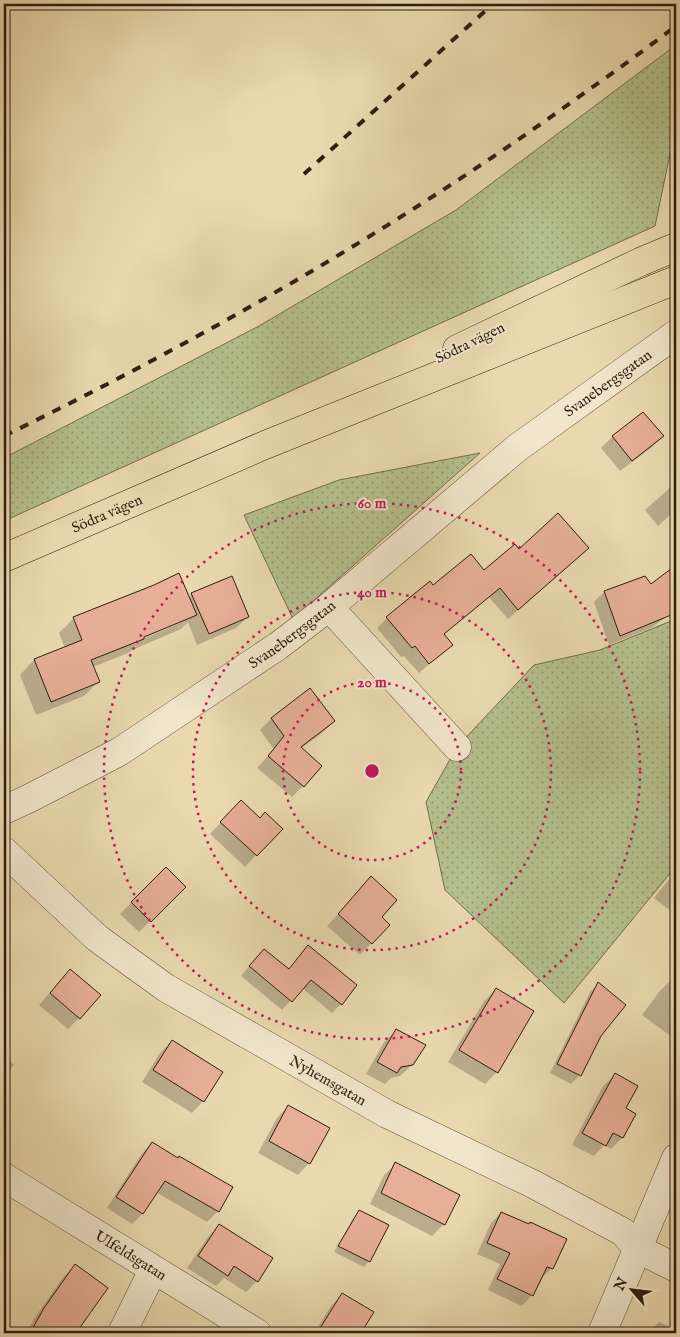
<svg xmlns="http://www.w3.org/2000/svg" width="680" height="1337" viewBox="0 0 680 1337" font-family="'IM FELL English',serif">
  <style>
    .green { fill: url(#green-dots); stroke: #726e4e }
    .shadow { fill: #0003; fill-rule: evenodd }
    .building { fill: #e7af96; stroke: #2f1d10 }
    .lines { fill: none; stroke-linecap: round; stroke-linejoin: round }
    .minor-casing { stroke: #5e4c38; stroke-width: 29 }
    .major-casing { stroke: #2f1d10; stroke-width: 29 }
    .minor { stroke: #f1e6cb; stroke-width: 28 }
    .major { stroke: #ead9af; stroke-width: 28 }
    .rail { stroke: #2f1d10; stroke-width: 4; stroke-dasharray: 9 9; stroke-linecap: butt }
    .ring { fill: none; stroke: #c2185b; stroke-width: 2.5; stroke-dasharray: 2.5 5 }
    .labels { text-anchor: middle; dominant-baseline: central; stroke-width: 4; stroke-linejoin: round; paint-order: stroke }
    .street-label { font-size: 15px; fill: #2f1d10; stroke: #f1e6cb }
    .centre { fill: #c2185b; stroke: #f1e6cb; stroke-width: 2.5 }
    .ring-label { font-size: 15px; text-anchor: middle; font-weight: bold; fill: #c2185b; stroke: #f1e6cb; stroke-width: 4; stroke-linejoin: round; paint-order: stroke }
  </style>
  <defs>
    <pattern id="green-dots" width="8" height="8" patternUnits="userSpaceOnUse" patternTransform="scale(1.25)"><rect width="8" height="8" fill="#b4c08d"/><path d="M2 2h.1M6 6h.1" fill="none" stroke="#939b72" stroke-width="1.8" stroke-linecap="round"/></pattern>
  </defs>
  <rect width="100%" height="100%" fill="#ead9af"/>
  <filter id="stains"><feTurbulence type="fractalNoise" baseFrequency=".004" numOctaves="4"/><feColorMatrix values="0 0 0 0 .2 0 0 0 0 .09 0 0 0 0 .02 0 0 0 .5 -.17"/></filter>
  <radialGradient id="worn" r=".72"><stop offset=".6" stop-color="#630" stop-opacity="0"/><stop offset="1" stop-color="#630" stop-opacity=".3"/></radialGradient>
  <path class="green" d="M676,45V125L655,226L4,521V458L259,326L456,210Z
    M480,453L293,619L244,515L339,480Z
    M676,619V866L564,1003L445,890L426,802L457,747L534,665L600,650Z"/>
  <path class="shadow" d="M643,414L662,436L651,448L620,471L601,448L612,437Z
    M673,485L676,489V510L658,526L645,510Z
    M519,551L578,558L508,619L489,597L443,635L451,645L419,673L404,656L401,657L377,628L387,618L433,587L484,572Z
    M676,566V609L651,628L609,645L594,602L604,592L639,579L651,585Z
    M179,575L188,598L192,594L248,617L236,628L197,645L188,622L181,629L132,650L128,653L93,667L99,681L84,696L36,715L20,675L34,660L65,648L59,633L74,618ZM180,621V623L138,641L137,638Z
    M310,690L334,721L322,733L300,749L303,786L292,797L257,768L274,749L260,730L271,719Z
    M230,813L256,855L245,867L210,834Z
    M166,868L184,887L139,932L120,914Z
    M676,871V907L672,912L654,898Z
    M371,878L380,917L371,943L360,955L327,926Z
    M308,946L341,1004L332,1013L302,988L282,1010L241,976L255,959L288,970Z
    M70,970L79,1018L68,1029L39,1005L59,982Z
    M670,981L676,985V1040L642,1015L659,992Z
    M598,984L600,1036L580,1075L571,1084L550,1073L590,992Z
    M496,989L533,1011L497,1072L485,1084L448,1062L484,1001Z
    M396,1030L412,1065L400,1076L391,1078L385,1084L366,1074L384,1042Z
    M172,1041L203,1101L192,1113L142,1082L160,1053Z
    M4,1056L14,1065L4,1076Z
    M615,1075L624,1109L622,1138L611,1149L604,1145L594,1156L572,1145L603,1086Z
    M4,1078L11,1085L4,1093Z
    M288,1106L309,1163L298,1175L258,1153L277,1118Z
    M152,1143L177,1160L231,1187L218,1211L207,1222L156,1192L142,1214L132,1224L107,1208L142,1153Z
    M396,1164L444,1224L432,1236L370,1204L384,1175Z
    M359,1212L369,1261L364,1267L334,1252L354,1217Z
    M501,1213L552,1268L541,1279L532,1295L522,1306L488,1290L500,1264L477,1254L491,1223Z
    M219,1225L257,1281L246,1292L224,1278L216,1286L187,1268L208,1237Z
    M75,1266L106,1288L74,1333H26L34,1319L64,1276Z
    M342,1294L372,1312L359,1333H314L331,1306Z
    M659,1322L676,1329V1333H648Z"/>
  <path class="building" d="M643,412L664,436L632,461L612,436Z
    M558,513L589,548L518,610L500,588L444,634L453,645L429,664L415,646L412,648L386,617L430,581L433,585L471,554L484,570L515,544L519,549Z
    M676,565V613L620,636L604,591L645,576L651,584Z
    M179,573L197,615L144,637V639L91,660L100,682L51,702L34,659L82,640L73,617L154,585Z
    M232,576L249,617L209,634L191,593Z
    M310,688L335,721L301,747L322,766L304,787L268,756L284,736L271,718Z
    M241,800L260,818L265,812L283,829L257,856L220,822Z
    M166,867L186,887L151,922L131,902Z
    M371,876L397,900L382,917L390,925L372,944L338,914Z
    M308,945L357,985L342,1005L311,980L292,1002L249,966L264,949L289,969Z
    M70,969L101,995L80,1019L50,993Z
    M598,982L626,1005L601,1036L581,1076L557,1064Z
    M496,988L534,1011L498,1073L459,1050Z
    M396,1029L426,1045L413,1065L401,1067L397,1073L377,1062Z
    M172,1040L223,1072L204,1102L153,1070Z
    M615,1073L638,1086L626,1108L636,1114L623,1138L613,1133L606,1146L582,1133Z
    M288,1105L330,1128L310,1164L269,1141Z
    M152,1142L178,1158L179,1156L233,1187L219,1212L165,1181L143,1214L116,1197Z
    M395,1162L460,1195L445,1225L381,1193Z
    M359,1210L389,1225L370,1262L338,1246Z
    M501,1212L529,1224L530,1222L567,1239L553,1269L547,1267L533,1296L497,1279L510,1253L487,1243Z
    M219,1224L273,1258L258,1282L234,1266L228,1276L198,1256Z
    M75,1264L108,1288L76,1333H30L44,1308Z
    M342,1293L374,1312L361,1333H317Z"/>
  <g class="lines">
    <g class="minor-casing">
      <g id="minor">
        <path d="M329,607L457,747"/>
        <path id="s1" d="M4,810L30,798L119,752L278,646L329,607L517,448L676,334"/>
        <path id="s2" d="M4,851L97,938L166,988L387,1114L533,1184L623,1232L638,1249L676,1268"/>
        <path id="s3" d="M4,1177L257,1333"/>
        <path d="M122,1333L153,1270"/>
        <path d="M602,1333L676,1158"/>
      </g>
    </g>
    <g class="major-casing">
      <g id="major">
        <path d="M457,349L640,262L676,247"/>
        <path id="s4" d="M4,558L265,445L676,280"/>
      </g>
    </g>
    <use href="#minor" class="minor"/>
    <use href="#major" class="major"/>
    <path class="rail" d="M304,174L493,4
      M4,436C207,337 404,224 587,91C617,70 647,48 676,26"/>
  </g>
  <g class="ring">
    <circle cx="372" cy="771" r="89"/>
    <circle cx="372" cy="771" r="179"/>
    <circle cx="372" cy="771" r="268"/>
  </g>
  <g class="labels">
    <g class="street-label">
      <text transform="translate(470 343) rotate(-26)">Södra vägen</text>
      <text stroke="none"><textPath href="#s1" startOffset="742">Svanebergsgatan</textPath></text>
      <text stroke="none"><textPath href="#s4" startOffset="112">Södra vägen</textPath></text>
      <text stroke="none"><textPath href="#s1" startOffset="338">Svanebergsgatan</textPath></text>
      <text stroke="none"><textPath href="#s2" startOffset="399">Nyhemsgatan</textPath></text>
      <text stroke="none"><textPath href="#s3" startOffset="149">Ulfeldsgatan</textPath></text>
    </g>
  </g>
  <circle cx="372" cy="771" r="8" class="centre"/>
  <g class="ring-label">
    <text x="372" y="508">60 m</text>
    <text x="372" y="597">40 m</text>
    <text x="372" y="687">20 m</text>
  </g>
  <rect width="680" height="1337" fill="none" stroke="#ead9af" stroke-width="20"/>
  <rect x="5" y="5" width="670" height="1327" fill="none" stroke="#2f1d10" stroke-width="2.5"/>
  <rect x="10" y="10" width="660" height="1317" fill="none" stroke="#2f1d10"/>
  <g transform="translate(632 1290) rotate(298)" stroke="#f1e6cb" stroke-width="4" paint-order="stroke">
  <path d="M0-4L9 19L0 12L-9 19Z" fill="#2f1d10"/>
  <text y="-8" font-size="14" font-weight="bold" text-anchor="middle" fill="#2f1d10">N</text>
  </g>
  <rect width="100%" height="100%" filter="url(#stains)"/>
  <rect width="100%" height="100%" fill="url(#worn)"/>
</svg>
